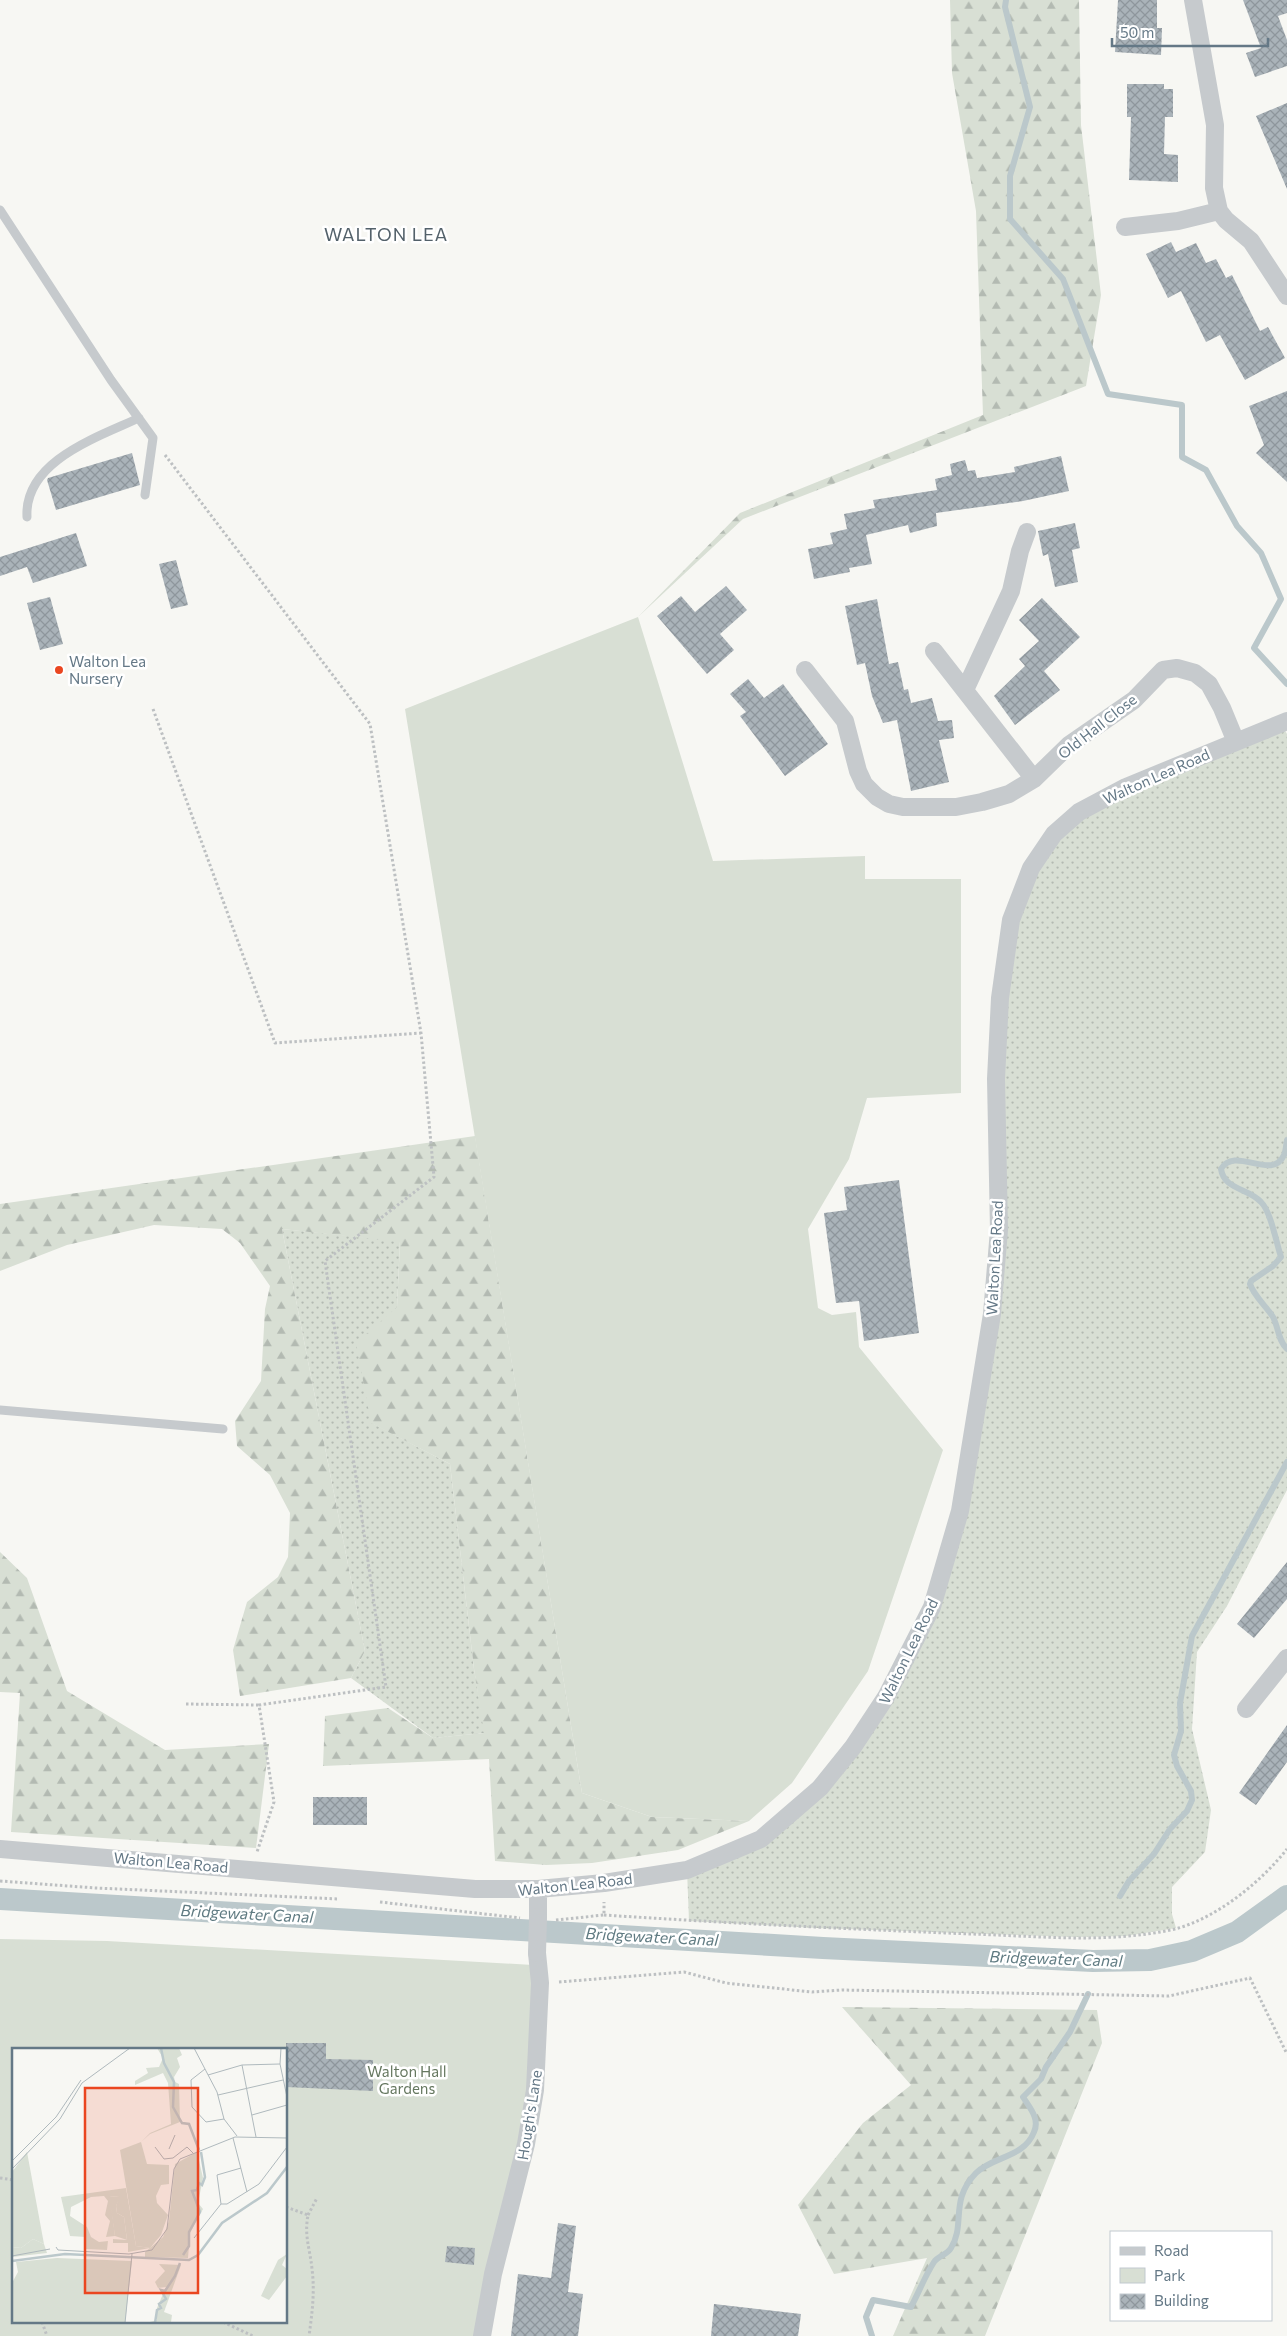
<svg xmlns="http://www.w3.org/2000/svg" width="1287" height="2336" viewBox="0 0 1287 2336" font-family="Commissioner,sans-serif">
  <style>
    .grass { fill: url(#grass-dots) }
    .forest { fill: url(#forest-firs) }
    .green { fill: #d8dfd4; fill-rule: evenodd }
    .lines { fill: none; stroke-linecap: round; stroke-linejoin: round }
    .stream { stroke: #bbc8cb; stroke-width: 6 }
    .canal { stroke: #bbc8cb; stroke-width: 22 }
    .building { fill: url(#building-cross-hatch) }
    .path { stroke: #bdc0c2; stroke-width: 3; stroke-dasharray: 2.5 2.5; stroke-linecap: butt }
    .lane { stroke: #c6cacd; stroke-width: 9 }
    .street { stroke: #c6cacd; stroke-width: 18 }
    .street-bridge { stroke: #c6cacd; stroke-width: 18 }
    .poi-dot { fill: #ea4620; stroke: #fff; stroke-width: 2 }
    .labels { text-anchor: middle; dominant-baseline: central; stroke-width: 5; stroke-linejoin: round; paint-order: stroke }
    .poi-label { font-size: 15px; fill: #647886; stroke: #fff; text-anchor: start }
    .street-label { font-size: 15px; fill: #647886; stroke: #fff }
    .park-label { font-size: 15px; fill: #667860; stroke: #fff }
    .water-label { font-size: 16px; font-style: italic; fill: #607b82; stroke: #fff }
    .quarter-label { font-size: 18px; letter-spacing: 1px; fill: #53616a; stroke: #fff }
    .inset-river { fill: none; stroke: #bbc8cb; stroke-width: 2.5 }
    .inset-road { fill: none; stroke: #afb9bd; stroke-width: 1 }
    .view { fill: #ea4620; fill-opacity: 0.15; stroke: #ea4620; stroke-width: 2.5 }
    .inset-edge { fill: none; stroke: #647886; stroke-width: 2.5 }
  </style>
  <defs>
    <pattern id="grass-dots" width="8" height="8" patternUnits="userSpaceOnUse" patternTransform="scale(1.25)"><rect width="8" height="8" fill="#d8dfd4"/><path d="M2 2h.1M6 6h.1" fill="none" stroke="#b3bab2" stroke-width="1.8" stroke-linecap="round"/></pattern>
    <pattern id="forest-firs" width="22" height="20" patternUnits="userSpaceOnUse" patternTransform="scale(1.25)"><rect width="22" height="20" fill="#d8dfd4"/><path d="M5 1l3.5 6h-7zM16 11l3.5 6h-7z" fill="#b3bab2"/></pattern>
    <pattern id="building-cross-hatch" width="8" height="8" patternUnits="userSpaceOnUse" patternTransform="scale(1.25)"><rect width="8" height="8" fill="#aab3b9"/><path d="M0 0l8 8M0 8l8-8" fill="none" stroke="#8e969c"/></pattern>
  </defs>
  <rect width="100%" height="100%" fill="#f7f7f3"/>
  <path class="grass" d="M1281,724L1287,734V1490L1227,1606L1197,1652L1192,1729L1211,1810L1205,1852L1172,1887V1914L1176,1928L1126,1936L1075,1937L817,1928L689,1921L687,1870L761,1839L820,1788L932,1607L992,1314L1000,998L1031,868L1079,812Z
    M282,1229L400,1241L397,1307L372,1423L450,1464L474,1669L485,1733L433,1738L351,1678L365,1651Z"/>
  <path class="forest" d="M950,0H1079L1081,125L1101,295L1086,386L743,519L638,617L740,513L983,415L976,211L952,73Z
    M475,1136L582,1793L652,1817L749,1821L678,1850L592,1863L546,1865L495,1861L489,1759L323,1766L325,1716L388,1708L433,1738L484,1733L474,1669L450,1464L371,1423L356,1343L397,1307L400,1242L282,1229L365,1651L351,1678L240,1696L233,1650L247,1602L278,1577L288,1557L290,1513L270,1475L237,1446L235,1421L261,1381L265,1309L270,1286L240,1243L222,1229L154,1225L67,1245L0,1271V1204Z
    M0,1552L27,1578L67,1691L165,1750L269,1744L256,1848L11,1832L20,1693L0,1692Z
    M842,2007L1097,2010L1102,2043L985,2336H893L927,2258L834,2274L798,2205L863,2123L911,2085Z"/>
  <path class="green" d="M638,617L713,861L865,856V879H961V1093L867,1098L849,1159L808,1229L818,1308L832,1315L856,1312L859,1347L943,1450L868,1671L792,1783L749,1821L652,1817L582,1793L405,709Z
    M0,1939L107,1941L533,1965L528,2091L483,2336H0ZM14,2050H286V2322H14Z"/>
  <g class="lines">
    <path class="stream" d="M1006,0L1005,7L1030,107L1010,176V219L1063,279L1108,394L1182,405V457L1206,470L1237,526L1261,553L1281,599L1254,648L1287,684
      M1287,1140C1286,1144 1286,1151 1284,1155C1272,1182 1235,1145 1221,1169C1224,1190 1249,1188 1261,1202C1271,1212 1276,1242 1281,1257L1273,1266L1251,1281L1250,1284C1254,1296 1266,1306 1273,1317C1279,1329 1278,1340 1287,1349
      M1120,1896L1129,1881L1154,1854L1170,1829L1187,1811L1192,1800L1191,1791L1177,1766L1174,1755L1181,1731L1180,1703L1192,1636L1287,1462
      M872,2336L866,2317L873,2300L911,2307C919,2292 925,2276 934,2262C938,2256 947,2255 951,2248C966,2224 949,2201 976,2173C993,2156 1024,2158 1034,2132C1040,2119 1030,2108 1023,2097L1041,2079L1046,2067L1070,2032L1088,1994"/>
    <path class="canal" d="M0,1899L823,1948L1093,1961L1150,1960L1192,1951L1237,1932L1287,1896"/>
  </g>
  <path class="building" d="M1118,0H1157V28H1162L1161,55L1115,52Z
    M1243,0H1287V13L1278,16L1287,40V66L1255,77L1246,53L1261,48Z
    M1127,84H1164V89H1173V117H1165L1164,154L1178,155V182L1129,180L1131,117H1127Z
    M1287,103V189L1256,116Z
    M1171,242L1176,252L1196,243L1206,263L1216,259L1226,278L1232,275L1260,331L1268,327L1285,358L1245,380L1220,335L1206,342L1181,291L1168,298L1146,254Z
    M1287,391V482L1256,453L1264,445L1249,406Z
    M132,453L140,485L56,510L47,480L48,478Z
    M1061,456L1069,491L1023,501L936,513L937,526L910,533L908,525L866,535L872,564L849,568L850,572L814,579L808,549L833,544L830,533L847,529L844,514L875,508L873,500L937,490L935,479L952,475L950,464L965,460L968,471L975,470L977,478L1015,472L1014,467Z
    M1075,523L1080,548L1072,550L1078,582L1055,587L1048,554L1043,556L1038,531Z
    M76,533L87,566L33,583L27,567L0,576V557Z
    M176,560L188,605L171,609L159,564Z
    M726,586L747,610L720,634L734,650L707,674L657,616L681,596L695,612Z
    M50,597L63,644L40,650L27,603Z
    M1042,598L1080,637L1044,671L1060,690L1015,725L994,696L1025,666L1019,659L1039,641L1019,620Z
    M877,599L889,664L898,662L904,690L908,689L911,703L932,698L938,721L952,720L954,738L939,740L949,782L911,791L897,720L883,723L872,696L865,663L857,665L845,606Z
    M748,679L764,698L783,684L828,744L785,776L740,716L746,712L730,694Z
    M899,1180L919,1333L864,1341L859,1301L836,1303L824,1213L847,1210L844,1187Z
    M1287,1562V1599L1254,1638L1237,1624Z
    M1287,1725V1762L1256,1805L1239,1793Z
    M313,1797H367V1825H313Z
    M286,2043H326V2059L373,2060V2091L286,2087Z
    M558,2223L576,2226L568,2292L583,2294L578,2336H511L518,2274L551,2278Z
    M447,2246L475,2248L474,2265L445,2262Z
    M714,2304L801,2314L798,2336H711Z"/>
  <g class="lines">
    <path class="path" d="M165,455L370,724L421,1033L434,1177L325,1261L386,1687L259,1705L274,1802L257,1852
      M153,709L275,1043L421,1033
      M186,1704L259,1705
      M0,1881L96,1888L339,1899
      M380,1902L520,1918
      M604,1915C726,1923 848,1929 971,1934C1038,1936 1109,1944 1175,1929C1217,1918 1261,1882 1287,1849
      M556,1920L604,1915V1902
      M559,1982L684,1972L726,1983L812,1992L842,1990L1169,1996L1250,1978L1287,2054
      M0,2178L14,2180
      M286,2207L308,2215C304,2237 310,2248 312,2269C315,2292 312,2314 309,2336
      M308,2215L317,2198
      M42,2322L47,2336
      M223,2322L253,2336"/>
    <path class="lane" d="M0,210L111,380L153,438L145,495
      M27,517C24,461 98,437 139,418
      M0,1410L223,1429"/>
    <path class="street" d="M1193,0L1215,125L1214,188L1219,211L1226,220L1251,241L1287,296
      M1125,227L1178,221L1219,211
      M934,651L1034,779
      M805,670L845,721L858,771L864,784L877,797L889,804L903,807H956L982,802L1009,794L1034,779L1069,745L1134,700L1163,670L1177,668L1195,673L1209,684L1222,708L1236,742
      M965,690L1011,591L1020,551L1027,532
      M1246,1709L1287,1658
      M0,1849L475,1889H538L604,1883L687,1870L761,1839L820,1788L853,1747L886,1697L932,1607L960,1511L992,1314L999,1230L996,1079L1000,998L1011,920L1031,868L1054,834L1079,812L1126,787L1287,721
      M538,1917V1889
      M482,2336L493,2274L526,2144L535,2090L540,1983L537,1953"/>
    <path class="street-bridge" d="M537,1953L538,1917"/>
  </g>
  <circle class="poi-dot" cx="59" cy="670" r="5"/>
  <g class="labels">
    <g class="poi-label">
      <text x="69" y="661">Walton Lea<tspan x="69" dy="17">Nursery</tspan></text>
    </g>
    <g class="street-label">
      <text transform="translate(1097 726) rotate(-38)">Old Hall Close</text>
      <text transform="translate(1156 776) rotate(-24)">Walton Lea Road</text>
      <text transform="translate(994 1258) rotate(-87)">Walton Lea Road</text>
      <text transform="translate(908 1651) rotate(-64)">Walton Lea Road</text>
      <text transform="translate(171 1862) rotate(5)">Walton Lea Road</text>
      <text transform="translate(575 1884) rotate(-6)">Walton Lea Road</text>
      <text transform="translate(529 2115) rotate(-81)">Hough's Lane</text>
    </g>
    <g class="park-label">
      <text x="407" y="2071">Walton Hall<tspan x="407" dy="17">Gardens</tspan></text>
    </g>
    <g class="water-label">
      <text transform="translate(247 1913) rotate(3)">Bridgewater Canal</text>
      <text transform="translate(652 1936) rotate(3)">Bridgewater Canal</text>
      <text transform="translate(1056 1958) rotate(2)">Bridgewater Canal</text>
    </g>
    <g class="quarter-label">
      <text x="386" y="234">WALTON LEA</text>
    </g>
  </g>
  <g transform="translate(12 2048)">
    <rect width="275" height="275" fill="#f7f7f3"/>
    <path d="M185,104L191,130L186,155L191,161L178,185L176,210L133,209V204L151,189L157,173L163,116ZM97,148L108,149L104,158L105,165L112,169L115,192L103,188ZM275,206L270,217L275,221V228L257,252L249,248L266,212Z" fill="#d8dfd4"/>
    <path d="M145,0H167L170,7L165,10L168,19L162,29L163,34L167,36L168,74L138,86L129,94L138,85L159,76L156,35L151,25L123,37V33L136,25L134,20L147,19L151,10ZM114,140L124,198L138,200L116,204V195H101V191L115,192L112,169L105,165L104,158L107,149L98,148L103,188L94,189L98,173L93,167L96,153L92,148L79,149L59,159L58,168L75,179L79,189L87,194L96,193L95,202L74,201V189L58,188L49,149ZM21,191L32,196L35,205L0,209V199L9,200ZM147,216L169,217L152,264L160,267L159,274L134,275L145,272V260L154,239L146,240L143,234L153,223Z" fill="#d8dfd4"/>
    <path d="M15,104L32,196L21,191L9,200L0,199V124Z" fill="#d8dfd4"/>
    <path d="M129,94L135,116L157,117V136L149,137L144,148L145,155L156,167L149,187L138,200L124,198L108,102ZM45,210L120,213L113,275H0V235L6,224L4,214Z" fill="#d8dfd4"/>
    <path class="inset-river" d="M149,0L152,15L162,34L161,59L170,75L177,76L187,102M171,207L177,198V184L188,164L180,143L185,142L187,135L190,137L193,129L189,104M0,213L53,206L177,212L186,207L210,175L255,145L275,119M143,275L145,262L149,260L147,256L154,251L149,242L153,243L163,228L168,215"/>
    <path class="inset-road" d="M182,0L205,44L212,71L225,88M269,0L268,16L275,49M230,17L244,89M193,21L179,32L180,59L194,74L212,71M196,27L230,17L268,16M206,47L271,32M240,67L275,57M221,90L235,144M143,99L152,111L161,110L175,99L181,105M157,101L163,87M0,113L44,69L69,32M0,121L48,71L70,35L118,0M209,156H215L247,136L275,99M209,156L205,127L229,120M182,190L209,156M44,199L46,202L117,206L140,202L155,181L162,121L168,111L223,89L275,90M0,208L38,201M113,275L120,206"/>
    <path class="view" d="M73,40H186V245H73Z"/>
    <rect width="275" height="275" class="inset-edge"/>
  </g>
  <rect x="1110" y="2231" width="162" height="90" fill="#ffffff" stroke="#c1c9cf"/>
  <rect x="1120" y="2247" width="25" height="8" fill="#c6cacd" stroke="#c1c9cf"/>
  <text x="1154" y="2256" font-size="15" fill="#647886">Road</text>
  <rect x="1120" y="2268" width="25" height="15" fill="#d8dfd4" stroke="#c1c9cf"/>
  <text x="1154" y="2281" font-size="15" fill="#647886">Park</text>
  <rect x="1120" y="2294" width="25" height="15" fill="url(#building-cross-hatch)" stroke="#c1c9cf"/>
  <text x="1154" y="2306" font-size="15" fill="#647886">Building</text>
  <path d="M1112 38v8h156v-8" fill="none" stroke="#647886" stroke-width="2.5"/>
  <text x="1120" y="38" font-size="15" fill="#647886" stroke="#ffffff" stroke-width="4" paint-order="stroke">50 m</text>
</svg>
